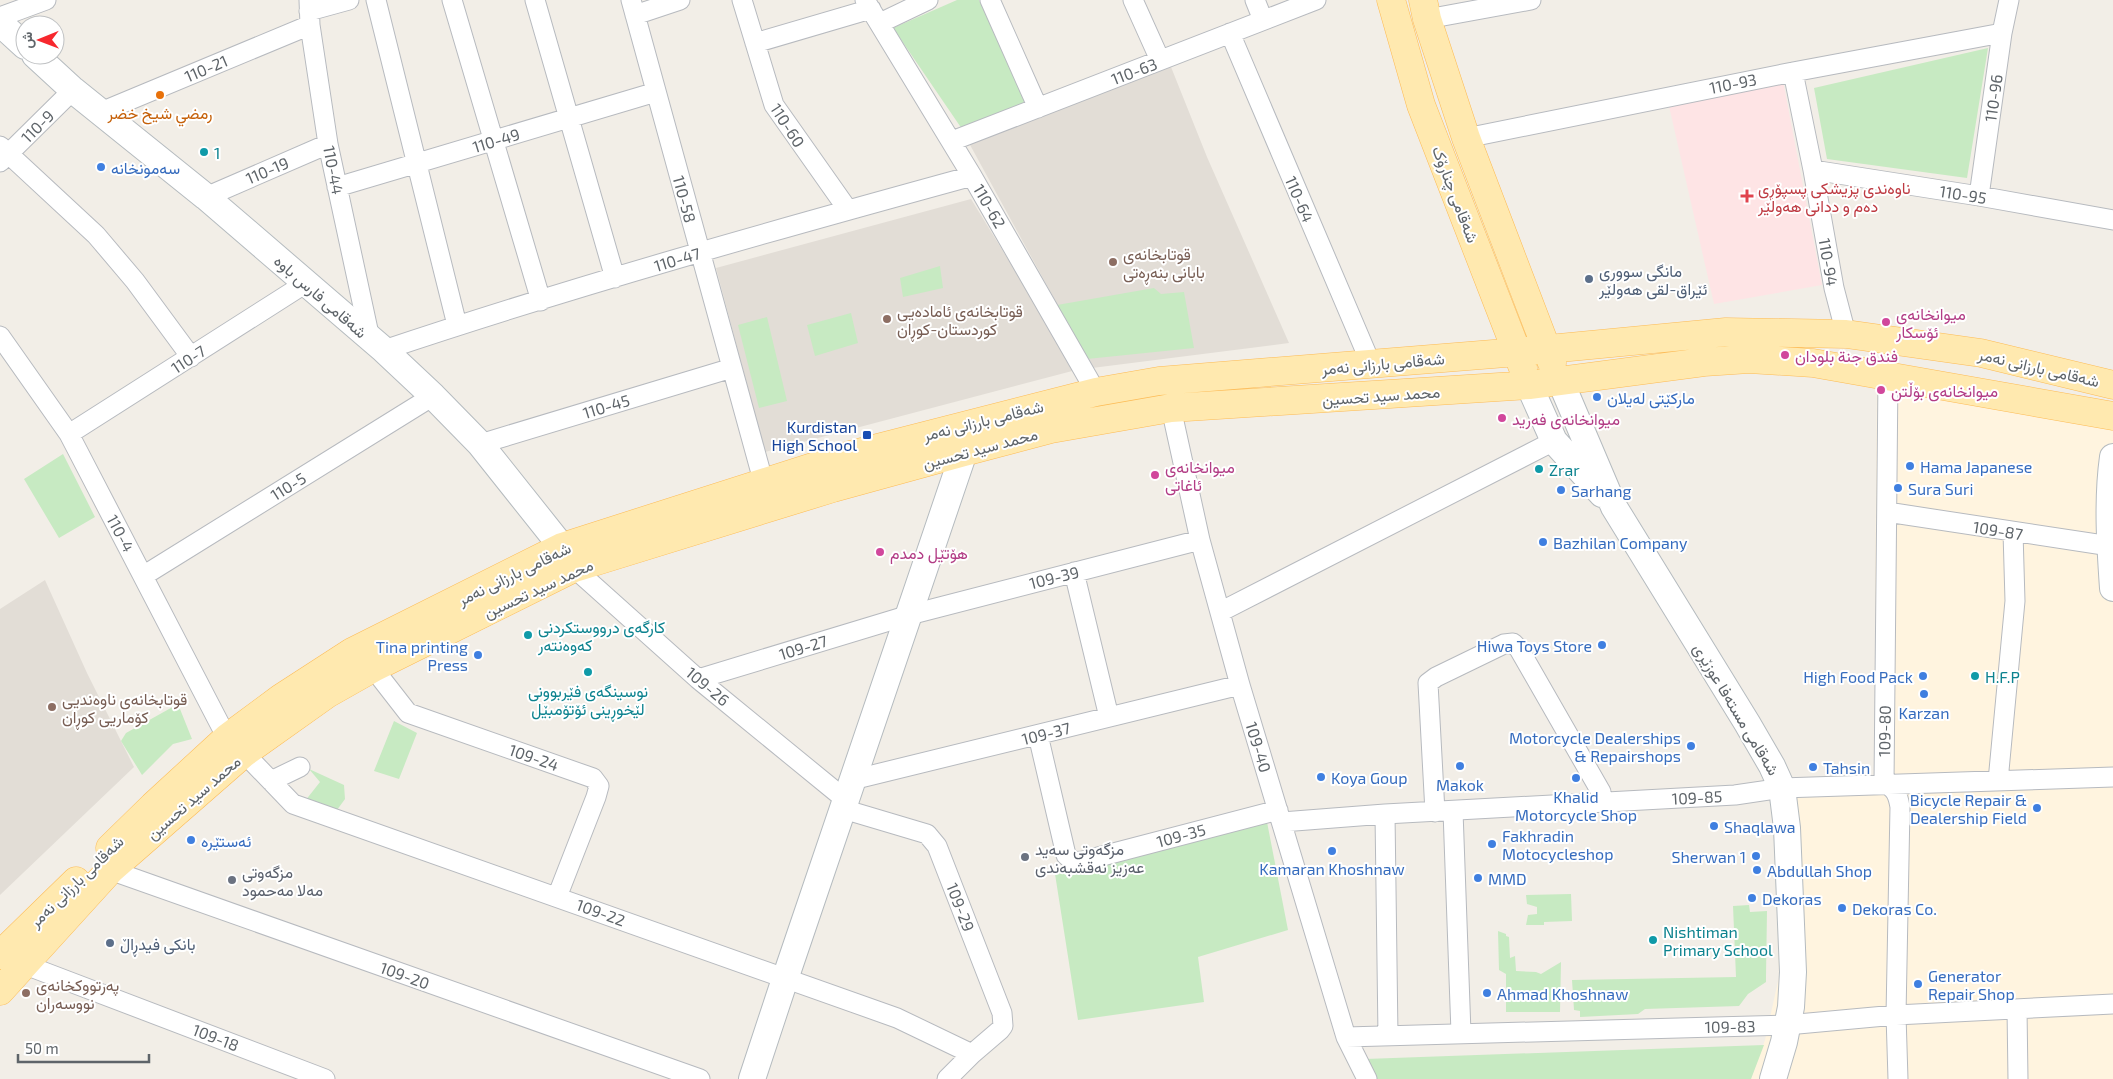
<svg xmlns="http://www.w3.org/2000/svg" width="2113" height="1079" viewBox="0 0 2113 1079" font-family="'Exo 2',Vazirmatn,sans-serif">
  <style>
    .commercial { fill: #fff4df }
    .education { fill: #e2ddd6 }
    .medical { fill: #fee4e5 }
    .green { fill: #c7eac2 }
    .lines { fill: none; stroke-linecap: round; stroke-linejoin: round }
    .street-casing { stroke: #b7babf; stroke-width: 21 }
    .secondary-casing { stroke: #b5bbbf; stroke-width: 28 }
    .primary-casing { stroke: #fdbb55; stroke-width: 29 }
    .street { stroke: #fff; stroke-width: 19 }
    .secondary { stroke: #fff; stroke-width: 26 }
    .primary { stroke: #ffe9af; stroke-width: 28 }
    .food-dot { fill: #e8710a; stroke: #fff; stroke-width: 2 }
    .culture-dot { fill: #0f9aa8; stroke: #fff; stroke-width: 2 }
    .shop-dot { fill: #3f7fe0; stroke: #fff; stroke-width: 2 }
    .health-dot { fill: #e0444e; stroke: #fff; stroke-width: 2 }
    .education-dot { fill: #8d6e63; stroke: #fff; stroke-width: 2 }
    .service-dot { fill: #5c6f8a; stroke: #fff; stroke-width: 2 }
    .hotel-dot { fill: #d1479c; stroke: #fff; stroke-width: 2 }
    .transit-dot { fill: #1a4fb4; stroke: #fff; stroke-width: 2 }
    .worship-dot { fill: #6b7280; stroke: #fff; stroke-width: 2 }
    .labels { text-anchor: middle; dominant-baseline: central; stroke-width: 4; stroke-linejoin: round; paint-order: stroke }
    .street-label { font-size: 16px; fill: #5e6469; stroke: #fff }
    .food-label { font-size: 16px; fill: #c56008; stroke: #fff }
    .culture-label { font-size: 16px; fill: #0d838f; stroke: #fff; text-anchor: start }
    .shop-label { font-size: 16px; fill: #366cbe; stroke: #fff; text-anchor: start }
    .health-label { font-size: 16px; fill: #be3a42; stroke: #fff; text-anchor: start }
    .education-label { font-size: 16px; fill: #785e54; stroke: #fff; text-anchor: start }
    .service-label { font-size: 16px; fill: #4e5e75; stroke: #fff; text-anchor: start }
    .hotel-label { font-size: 16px; fill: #b23c85; stroke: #fff; text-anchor: start }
    .transit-label { font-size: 16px; fill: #164399; stroke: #fff; text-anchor: end }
    .worship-label { font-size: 16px; fill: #5b616d; stroke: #fff; text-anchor: start }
  </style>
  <rect width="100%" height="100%" fill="#f2eee7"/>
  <path class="commercial" d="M1877,382L2113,429V1079H1751L1765,1040L1779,977L1774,806L1783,782L1878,778L1875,594Z"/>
  <path class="education" d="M1171,67L1207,157L1289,343L1092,368L969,143Z
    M971,199L1076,370L765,452L716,268Z
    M45,580L87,673L134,767L0,895V609Z"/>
  <path class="medical" d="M1783,81L1822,285L1714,304L1669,106Z"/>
  <path class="green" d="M957,0H979L1027,101L962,129L893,28Z
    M1988,48L1967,178L1827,159L1814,88Z
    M940,266L943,288L903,297L900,278Z
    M1154,288L1161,294L1184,292L1194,348L1087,359L1057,305Z
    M851,313L858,343L815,356L807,325Z
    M767,317L787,401L759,408L738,325Z
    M63,454L95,517L59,538L24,479Z
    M178,704L192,739L173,744L142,775L121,741L126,733Z
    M394,721L417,733L399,779L374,771Z
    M309,769L344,785L345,799L337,810L305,801L320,782Z
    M1267,822L1288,930L1198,957L1204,1002L1078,1020L1055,874Z
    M1571,894L1572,921L1544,922V925H1526L1528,915L1537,914V907L1527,904L1526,895Z
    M1749,905L1750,912L1767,911L1766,976V982L1748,994L1739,1006L1645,1009L1638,1014L1580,1017V1011L1574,1010L1572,980L1736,977L1733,906Z
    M1498,931L1506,934V936L1509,937L1510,958L1515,956L1516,971L1536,972L1541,974L1561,962L1560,1012H1506V974L1499,970Z
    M1764,1045L1751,1079H1375L1365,1059Z"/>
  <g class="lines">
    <g class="street-casing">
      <path id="street" d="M309,0L310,25L328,144L370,339
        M376,0L457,325
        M452,0L541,301
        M535,0L615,278
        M631,0L764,484
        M742,0L774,105L848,210
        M865,0L972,176L1096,392
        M990,0L1038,108
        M1133,0L1160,60
        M1255,0L1263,20
        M309,11L349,0
        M635,15L680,0
        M0,17L46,0
        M1427,19L1531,0
        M880,23L928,0
        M1230,33L1371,364
        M755,43L871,9
        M1793,72L1813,170L1834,288L1846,334
        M101,112L310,25
        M1466,138L1793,72L2002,33
        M952,141L1316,0
        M0,146L96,235L135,281L191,357
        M0,162L73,90
        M1813,170L1979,196L2113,220
        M337,187L656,92
        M1979,196L2002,33L2009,0
        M206,197L328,144
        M0,336L69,434L227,738
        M384,350C578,285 775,230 972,176
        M1888,376L1884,783C1896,789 1898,795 1900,807L1896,1015L1898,1079
        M1171,408L1200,540L1240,685L1346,1037L1367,1079
        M69,434L306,283
        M480,444L732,368
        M1887,512L2110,546
        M574,568L698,679L846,800
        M1074,572L1109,717
        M143,576L433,396
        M1220,612L1554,441
        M373,668L408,713L593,778L599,786L596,797L557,897
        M698,679L909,615L1200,540
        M1038,735L1066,855L1074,862L1083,861L1278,810
        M244,753L293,804L897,1018L972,1054
        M852,780L1240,685
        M271,781L300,767
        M1998,781L2015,601L2013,532
        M843,809L927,834L937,846L1002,1013L1003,1026L1000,1030L972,1054L947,1079
        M1453,811L1461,1033
        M1435,812L1428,683L1436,677L1504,644L1513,643L1519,649L1601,792V802
        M1385,814L1388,1036
        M1282,822L1385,814L1735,795L1782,788L2113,777
        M110,870L700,1079
        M23,964L325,1079
        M2017,1009L2018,1079
        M1346,1037L1787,1025L1896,1015L2113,1004"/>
    </g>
    <g class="secondary-casing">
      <path id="secondary" d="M0,23L25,46
        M35,55L73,90L206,197L384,350L433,396L480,444L562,547L573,565
        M1560,380L1614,507L1747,723L1772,766L1782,788L1787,828L1793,972L1791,1007L1784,1042L1773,1079
        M1529,385L1554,441L1602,494
        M2113,457C2107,500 2110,545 2113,588
        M752,1079L785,979L964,452"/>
    </g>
    <g class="primary-casing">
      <path id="primary" d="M1391,0L1421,105L1523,368
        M1423,0L1427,19L1466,138L1552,363
        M110,848L153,806L227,738L281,698L352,652L562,547L850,455L1096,392L1159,381L1518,352L1726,332L1846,334L1981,353L2113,385
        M0,955L76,881
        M0,991L110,870L244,753L327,694L373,668L574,568L833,488L964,452L1051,429L1171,408L1529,385L1704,362L1749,359L1813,363L2113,416"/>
    </g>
    <use href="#street" class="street"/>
    <use href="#secondary" class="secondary"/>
    <use href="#primary" class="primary"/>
  </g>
  <circle class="food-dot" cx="160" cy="95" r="5"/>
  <g class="culture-dot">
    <circle cx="204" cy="152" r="5"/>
    <circle cx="1539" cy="469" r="5"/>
    <circle cx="528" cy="635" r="5"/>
    <circle cx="588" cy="672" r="5"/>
    <circle cx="1975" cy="676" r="5"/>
    <circle cx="1653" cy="940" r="5"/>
  </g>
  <g class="shop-dot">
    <circle cx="101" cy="167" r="5"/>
    <circle cx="1597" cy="397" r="5"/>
    <circle cx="1910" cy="466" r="5"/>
    <circle cx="1898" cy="488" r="5"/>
    <circle cx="1561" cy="490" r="5"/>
    <circle cx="1543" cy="542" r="5"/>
    <circle cx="1602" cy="645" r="5"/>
    <circle cx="478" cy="655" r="5"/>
    <circle cx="1923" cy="676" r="5"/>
    <circle cx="1924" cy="694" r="5"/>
    <circle cx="1691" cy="746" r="5"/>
    <circle cx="1460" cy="766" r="5"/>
    <circle cx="1813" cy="767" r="5"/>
    <circle cx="1321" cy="777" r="5"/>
    <circle cx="1576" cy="778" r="5"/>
    <circle cx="2037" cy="808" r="5"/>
    <circle cx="1714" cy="826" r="5"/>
    <circle cx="191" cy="840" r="5"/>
    <circle cx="1492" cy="844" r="5"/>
    <circle cx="1332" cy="851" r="5"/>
    <circle cx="1756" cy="856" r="5"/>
    <circle cx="1757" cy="870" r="5"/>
    <circle cx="1478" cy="878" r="5"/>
    <circle cx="1752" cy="898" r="5"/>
    <circle cx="1842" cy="908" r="5"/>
    <circle cx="1918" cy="984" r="5"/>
    <circle cx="1487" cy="993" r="5"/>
  </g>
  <path class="health-dot" d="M1744.5 188.5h5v5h5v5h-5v5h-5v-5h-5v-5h5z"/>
  <g class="education-dot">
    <circle cx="1113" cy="262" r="5"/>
    <circle cx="887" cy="319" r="5"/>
    <circle cx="52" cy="707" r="5"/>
    <circle cx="26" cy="993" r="5"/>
  </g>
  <g class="service-dot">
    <circle cx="1589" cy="279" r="5"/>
    <circle cx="110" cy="943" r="5"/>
  </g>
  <g class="hotel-dot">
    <circle cx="1886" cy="322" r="5"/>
    <circle cx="1785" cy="355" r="5"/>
    <circle cx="1881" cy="390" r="5"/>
    <circle cx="1502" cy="418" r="5"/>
    <circle cx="1155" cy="475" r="5"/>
    <circle cx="880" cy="552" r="5"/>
  </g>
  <rect class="transit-dot" x="862" y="430" width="10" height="10" rx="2.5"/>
  <g class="worship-dot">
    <circle cx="1025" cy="857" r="5"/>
    <circle cx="232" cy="880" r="5"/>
  </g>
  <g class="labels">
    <g class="street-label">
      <text transform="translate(206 68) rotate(-23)">110-21</text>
      <text transform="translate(1134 71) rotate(-21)">110-63</text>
      <text transform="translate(1733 83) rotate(-11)">110-93</text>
      <text transform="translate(1993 98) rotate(-82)">110-96</text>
      <text transform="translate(788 125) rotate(57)">110-60</text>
      <text transform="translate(37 126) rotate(-45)">110-9</text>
      <text transform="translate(496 140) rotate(-17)">110-49</text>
      <text transform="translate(267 170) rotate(-23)">110-19</text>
      <text transform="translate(334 170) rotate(79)">110-44</text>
      <text transform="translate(1456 194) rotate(69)">شەقامی چنارۆک</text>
      <text transform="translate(1963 194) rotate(9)">110-95</text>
      <text transform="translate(685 199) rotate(75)">110-58</text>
      <text transform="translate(1300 199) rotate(67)">110-64</text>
      <text transform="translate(990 206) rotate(60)">110-62</text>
      <text transform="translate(677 259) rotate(-17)">110-47</text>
      <text transform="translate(1829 262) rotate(80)">110-94</text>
      <text transform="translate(321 296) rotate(41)">شەقامی فارس باوە</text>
      <text transform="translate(188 359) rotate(-33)">110-7</text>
      <text transform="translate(1383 363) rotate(-5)">شەقامی بارزانی نەمر</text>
      <text transform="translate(2039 367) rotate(13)">شەقامی بارزانی نەمر</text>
      <text transform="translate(1381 395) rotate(-4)">محمد سید تحسین</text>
      <text transform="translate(606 406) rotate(-17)">110-45</text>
      <text transform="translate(983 420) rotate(-14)">شەقامی بارزانی نەمر</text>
      <text transform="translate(980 448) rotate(-15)">محمد سید تحسین</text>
      <text transform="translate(288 486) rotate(-32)">110-5</text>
      <text transform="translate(1998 530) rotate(9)">109-87</text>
      <text transform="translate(121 533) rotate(62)">110-4</text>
      <text transform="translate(514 573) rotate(-26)">شەقامی بارزانی نەمر</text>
      <text transform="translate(1054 577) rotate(-14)">109-39</text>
      <text transform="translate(538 588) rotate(-25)">محمد سید تحسین</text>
      <text transform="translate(803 647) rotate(-17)">109-27</text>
      <text transform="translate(708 686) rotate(40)">109-26</text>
      <text transform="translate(1737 709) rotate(59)">شەقامی مستەفا عوزێری</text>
      <text transform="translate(1884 731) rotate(-89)">109-80</text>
      <text transform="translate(1046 733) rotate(-14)">109-37</text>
      <text transform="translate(1259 747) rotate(73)">109-40</text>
      <text transform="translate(534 757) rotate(19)">109-24</text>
      <text transform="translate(193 797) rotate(-41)">محمد سید تحسین</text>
      <text transform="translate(1697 797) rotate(-3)">109-85</text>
      <text transform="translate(1181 835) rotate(-15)">109-35</text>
      <text transform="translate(76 881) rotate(-44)">شەقامی بارزانی نەمر</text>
      <text transform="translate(961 907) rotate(69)">109-29</text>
      <text transform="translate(601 912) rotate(20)">109-22</text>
      <text transform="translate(405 975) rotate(20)">109-20</text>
      <text transform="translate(1730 1026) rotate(-1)">109-83</text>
      <text transform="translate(216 1037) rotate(21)">109-18</text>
    </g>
    <g class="food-label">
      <text x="160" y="112">رمضي شيخ خضر</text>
    </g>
    <g class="culture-label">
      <text x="214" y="152">1</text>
      <text x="1549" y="469">Zrar</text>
      <text x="538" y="626">کارگەی درووستکردنی<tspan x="538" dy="18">کەوەنتەر</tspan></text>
      <text x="1985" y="676">H.F.P</text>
      <text x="588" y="690" text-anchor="middle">نوسینگەی فێربوونی<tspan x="588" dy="18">لێخوڕینی ئۆتۆمبێل</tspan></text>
      <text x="1663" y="931">Nishtiman<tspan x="1663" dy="18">Primary School</tspan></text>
    </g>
    <g class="shop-label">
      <text x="111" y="167">سەمونخانە</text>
      <text x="1607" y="397">مارکێتی لەیلان</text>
      <text x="1920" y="466">Hama Japanese</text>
      <text x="1908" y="488">Sura Suri</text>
      <text x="1571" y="490">Sarhang</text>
      <text x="1553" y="542">Bazhilan Company</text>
      <text x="1592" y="645" text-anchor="end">Hiwa Toys Store</text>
      <text x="468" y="646" text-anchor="end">Tina printing<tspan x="468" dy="18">Press</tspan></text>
      <text x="1913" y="676" text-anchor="end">High Food Pack</text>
      <text x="1924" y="712" text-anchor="middle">Karzan</text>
      <text x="1681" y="737" text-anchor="end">Motorcycle Dealerships<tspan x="1681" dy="18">&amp; Repairshops</tspan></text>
      <text x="1823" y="767">Tahsin</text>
      <text x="1331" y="777">Koya Goup</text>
      <text x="1460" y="784" text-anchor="middle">Makok</text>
      <text x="1576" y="796" text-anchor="middle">Khalid<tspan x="1576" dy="18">Motorcycle Shop</tspan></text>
      <text x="2027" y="799" text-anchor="end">Bicycle Repair &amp;<tspan x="2027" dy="18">Dealership Field</tspan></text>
      <text x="1724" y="826">Shaqlawa</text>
      <text x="1502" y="835">Fakhradin<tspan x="1502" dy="18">Motocycleshop</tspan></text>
      <text x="201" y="840">ئەستێرە</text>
      <text x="1746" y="856" text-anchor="end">Sherwan 1</text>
      <text x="1332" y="868" text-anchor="middle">Kamaran Khoshnaw</text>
      <text x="1767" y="870">Abdullah Shop</text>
      <text x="1488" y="878">MMD</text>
      <text x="1762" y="898">Dekoras</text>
      <text x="1852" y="908">Dekoras Co.</text>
      <text x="1928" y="975">Generator<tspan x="1928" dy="18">Repair Shop</tspan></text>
      <text x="1497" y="993">Ahmad Khoshnaw</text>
    </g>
    <g class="health-label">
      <text x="1758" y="187">ناوەندی پزیشکی پسپۆڕی<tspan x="1758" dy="18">دەم و ددانی هەولێر</tspan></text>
    </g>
    <g class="education-label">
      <text x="1123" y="253">قوتابخانەی<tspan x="1123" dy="18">بابانی بنەڕەتی</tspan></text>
      <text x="897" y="310">قوتابخانەی ئامادەیی<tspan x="897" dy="18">کوردستان-کوڕان</tspan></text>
      <text x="62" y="698">قوتابخانەی ناوەندیی<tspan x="62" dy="18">کۆماریی کوڕان</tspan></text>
      <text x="36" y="984">پەرتووکخانەی<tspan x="36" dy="18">نووسەران</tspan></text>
    </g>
    <g class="service-label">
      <text x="1599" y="270">مانگی سووری<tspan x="1599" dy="18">ئێراق-لقی هەولێر</tspan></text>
      <text x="120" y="943">بانکی فیدڕاڵ</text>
    </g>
    <g class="hotel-label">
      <text x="1896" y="313">میوانخانەی<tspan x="1896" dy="18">ئۆسکار</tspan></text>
      <text x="1795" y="355">فندق جنة بلودان</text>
      <text x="1891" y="390">میوانخانەی بۆڵتن</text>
      <text x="1512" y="418">میوانخانەی فەرید</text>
      <text x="1165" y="466">میوانخانەی<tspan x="1165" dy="18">ئاغاتی</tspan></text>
      <text x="890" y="552">هۆتێل دمدم</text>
    </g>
    <g class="transit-label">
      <text x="857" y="426">Kurdistan<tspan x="857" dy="18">High School</tspan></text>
    </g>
    <g class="worship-label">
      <text x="1035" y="848">مزگەوتی سەید<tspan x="1035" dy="18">عەزیز نەقشبەندی</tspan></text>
      <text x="242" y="871">مزگەوتی<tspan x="242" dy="18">مەلا مەحمود</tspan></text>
    </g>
  </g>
  <g transform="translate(40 40) rotate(269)"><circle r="24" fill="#ffffff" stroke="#bfc1c3"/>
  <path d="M0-4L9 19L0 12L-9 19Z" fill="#f7282e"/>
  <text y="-8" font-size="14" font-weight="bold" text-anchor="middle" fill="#5e6469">ش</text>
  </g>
  <path d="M18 1054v8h131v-8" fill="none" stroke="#5e6469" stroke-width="2.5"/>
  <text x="25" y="1054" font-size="15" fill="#5e6469" stroke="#ffffff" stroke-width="4" paint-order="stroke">50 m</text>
</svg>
